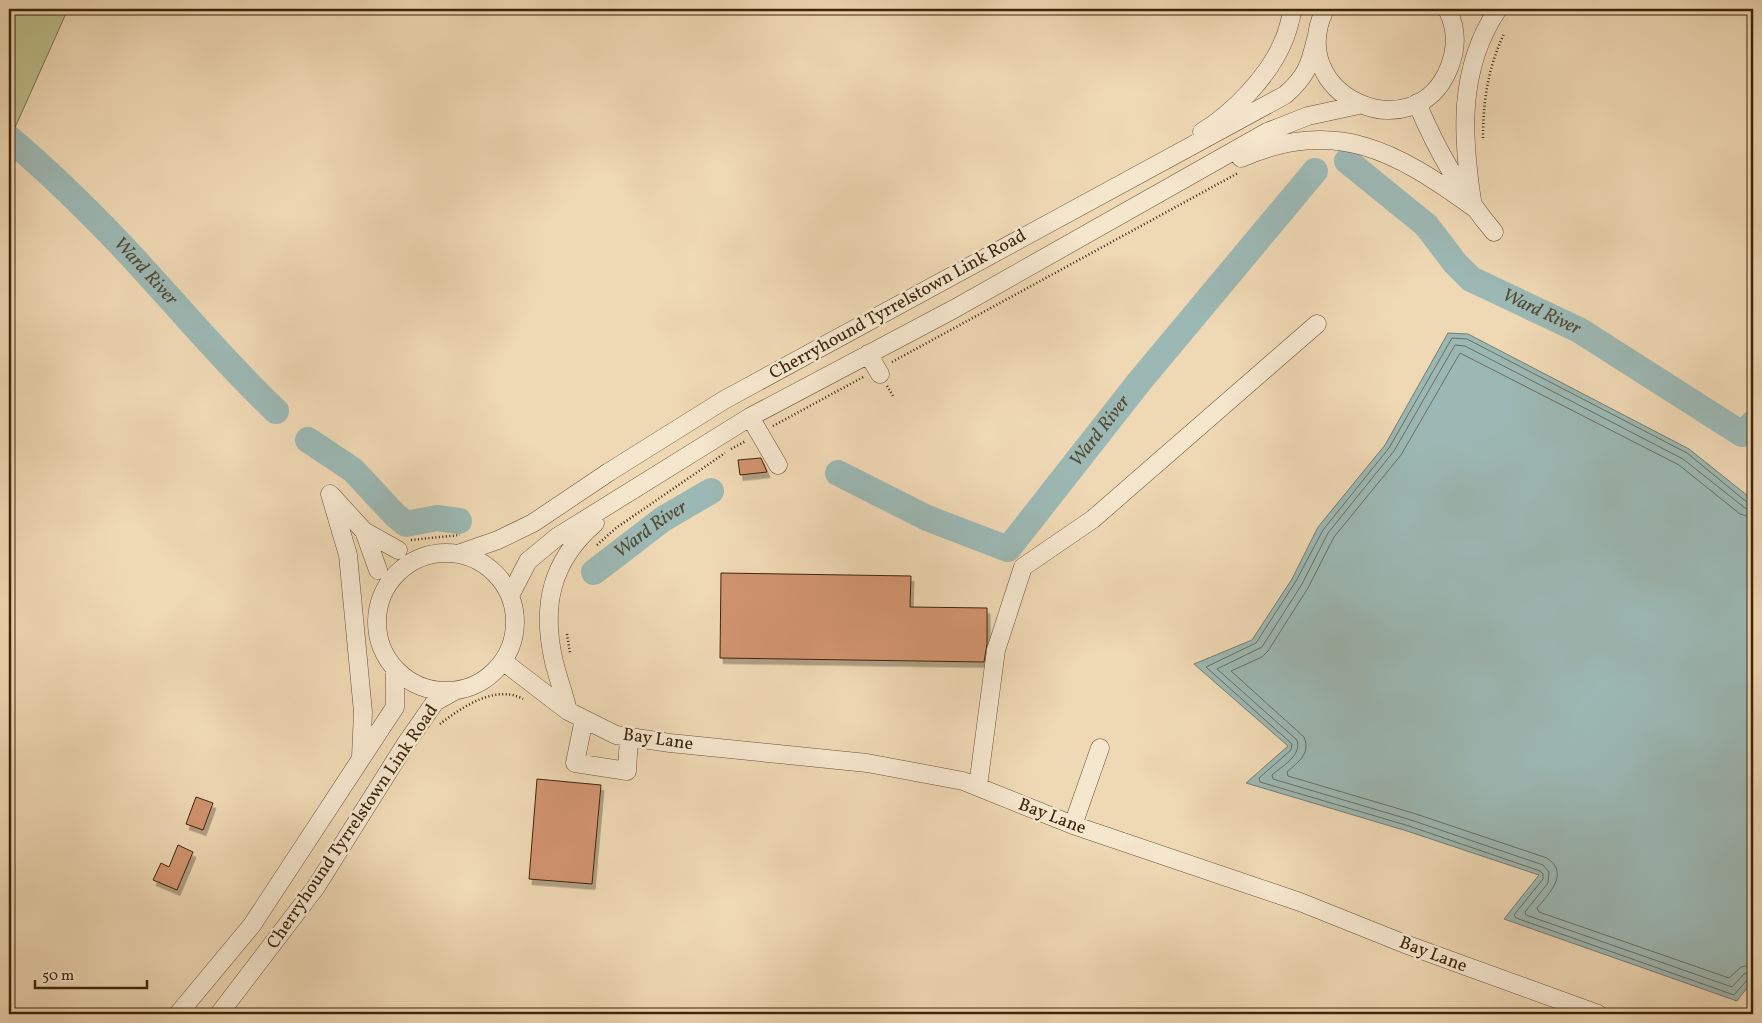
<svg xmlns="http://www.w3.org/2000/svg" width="1762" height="1023" viewBox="0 0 1762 1023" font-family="Vollkorn,serif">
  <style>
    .green { fill: #bdbe8a; stroke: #7d724a }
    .water { fill: #9cb8b4; stroke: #767d70 }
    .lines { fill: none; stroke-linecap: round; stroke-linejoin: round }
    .shore { stroke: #6c6e5f; stroke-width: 1 }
    .river { stroke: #9cb8b4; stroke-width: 26 }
    .building { fill: #d2946f; stroke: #3d250a; filter: url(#shadow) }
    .minor-casing { stroke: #6a5234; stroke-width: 19 }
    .path { stroke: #3d250a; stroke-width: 2.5; stroke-dasharray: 1 2.5; stroke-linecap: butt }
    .minor { stroke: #f5e6ce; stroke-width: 18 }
    .labels { text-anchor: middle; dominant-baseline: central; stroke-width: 5; stroke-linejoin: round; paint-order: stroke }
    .street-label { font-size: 18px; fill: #3d250a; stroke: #f5e6ce }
    .water-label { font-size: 19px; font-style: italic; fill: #554a34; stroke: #f5e6ce }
  </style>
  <defs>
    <filter id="shadow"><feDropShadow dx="3" dy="5.5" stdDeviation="0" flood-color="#0004"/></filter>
  </defs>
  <rect width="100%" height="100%" fill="#efd8b4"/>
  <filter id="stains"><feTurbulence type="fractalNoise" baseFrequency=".004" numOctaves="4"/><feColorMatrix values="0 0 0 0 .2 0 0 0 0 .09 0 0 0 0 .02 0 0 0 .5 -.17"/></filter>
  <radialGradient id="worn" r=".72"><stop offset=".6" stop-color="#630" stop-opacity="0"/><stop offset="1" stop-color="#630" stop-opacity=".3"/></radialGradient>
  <path class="green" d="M9,9H68L9,141Z"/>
  <path class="water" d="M1448,333L1468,334L1689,449L1753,500V980L1737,1001L1504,919L1539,875L1407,831L1246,783L1288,746L1194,664L1252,640L1292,579L1318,527L1385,445Z"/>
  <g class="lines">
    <path class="shore" d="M1753,504L1748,503L1687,453L1467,339L1452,338L1389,448L1323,530L1296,581L1256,643L1206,667L1292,744L1291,750L1259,778L1260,782L1409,826L1540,871L1543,874V879L1514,915L1516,918L1734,995L1748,979L1753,978
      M1753,510L1745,508L1683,459L1465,346L1455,345L1394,451L1328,533L1302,584L1262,647L1217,669L1297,740C1302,756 1282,766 1272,775L1273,779L1411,820L1543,865L1549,872L1548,883L1525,912L1526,915L1732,987L1744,974L1753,972
      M1753,518L1740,514L1679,465L1460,353L1401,455L1334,537L1308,588L1268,651L1262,657L1231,671L1304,737C1311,754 1298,762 1287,772L1288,776L1413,813L1547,858C1570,873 1549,894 1537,908L1539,912L1729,978L1741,967L1753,964"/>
    <g class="river">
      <path id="s1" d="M9,138C49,172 86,208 122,246C174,301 221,359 276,411"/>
      <path id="s2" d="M1347,161L1426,225L1455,263L1471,279L1579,330L1742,434L1753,423"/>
      <path d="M308,440L353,470L395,515L406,524L437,518L459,521"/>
      <path id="s3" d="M838,473L927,518L1008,549L1139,382L1315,171"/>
      <path id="s4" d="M594,572L663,519L711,491"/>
    </g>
  </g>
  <path class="building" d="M761,458L767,472L740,475L738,460Z
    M721,573L911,576L910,607L987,608V644L984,662L720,658Z
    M537,779L601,785L592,884L529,879Z
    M196,797L213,803L203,830L186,824Z
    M178,845L193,852L177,890L153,880L161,863L169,867Z"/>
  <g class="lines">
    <g class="minor-casing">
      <path id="minor" d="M1325,9C1283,96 1415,153 1449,68C1457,48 1457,28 1447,9
        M1417,103C1437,151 1461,193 1494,232
        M1202,132C1233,113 1269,76 1283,42C1288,32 1290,20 1293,9
        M1241,158C1335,117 1396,151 1473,207
        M1473,207C1462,138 1457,70 1498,9
        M868,354L880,374
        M750,417L778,465
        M330,494L348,555L363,712L361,757
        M332,496L364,531
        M377 622a69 69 0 1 1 138 0a69 69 0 1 1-138 0Z
        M458,554L498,540L533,523L609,472L724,400L1285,95C1306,77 1310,65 1316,39
        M378,570L364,531L398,550
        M511,594L528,561L557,537L750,417L954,309L1267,132L1308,116L1359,105
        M504,662L568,711L616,735L670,743L867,763L963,781L1073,825L1300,902L1405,944L1598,1014
        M568,711C564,694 558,678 554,662C541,606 551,561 595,523
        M584,719L575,763L627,771L629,737
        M978,786L996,650L1023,567L1093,519L1317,324
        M1073,825L1100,748
        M178,1014L252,925L395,707V669
        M219,1014L316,887L405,745L435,702L453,692"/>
    </g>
    <path class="path" d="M1483,138C1483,102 1488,67 1504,34
      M892,362L1238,173
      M887,386L893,396
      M773,426L865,376
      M731,449L746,441
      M411,540L460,535
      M597,545L616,528L725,453
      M567,634L570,653
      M440,724C462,707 496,684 523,699"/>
    <use href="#minor" class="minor"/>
  </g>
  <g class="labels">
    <g class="street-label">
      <text transform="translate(898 305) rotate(-29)">Cherryhound Tyrrelstown Link Road</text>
      <text transform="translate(658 740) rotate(8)">Bay Lane</text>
      <text transform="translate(1052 817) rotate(21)">Bay Lane</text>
      <text transform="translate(353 827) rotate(-56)">Cherryhound Tyrrelstown Link Road</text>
      <text transform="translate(1433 955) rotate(21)">Bay Lane</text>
    </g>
    <g class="water-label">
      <text stroke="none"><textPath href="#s1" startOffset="191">Ward River</textPath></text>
      <text stroke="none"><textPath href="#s2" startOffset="250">Ward River</textPath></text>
      <text stroke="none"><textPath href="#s3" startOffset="336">Ward River</textPath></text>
      <text stroke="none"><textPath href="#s4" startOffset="71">Ward River</textPath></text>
    </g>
  </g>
  <rect width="1762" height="1023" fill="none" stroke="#efd8b4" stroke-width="30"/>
  <rect x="10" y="10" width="1742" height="1003" fill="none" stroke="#3d250a" stroke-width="2.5"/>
  <rect x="15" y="15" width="1732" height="993" fill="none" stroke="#3d250a"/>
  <path d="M35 980v8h112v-8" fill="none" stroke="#3d250a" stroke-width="2.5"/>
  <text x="42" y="980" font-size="15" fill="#3d250a" stroke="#f5e6ce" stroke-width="4" paint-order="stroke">50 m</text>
  <rect width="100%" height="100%" filter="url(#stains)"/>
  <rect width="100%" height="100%" fill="url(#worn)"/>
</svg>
